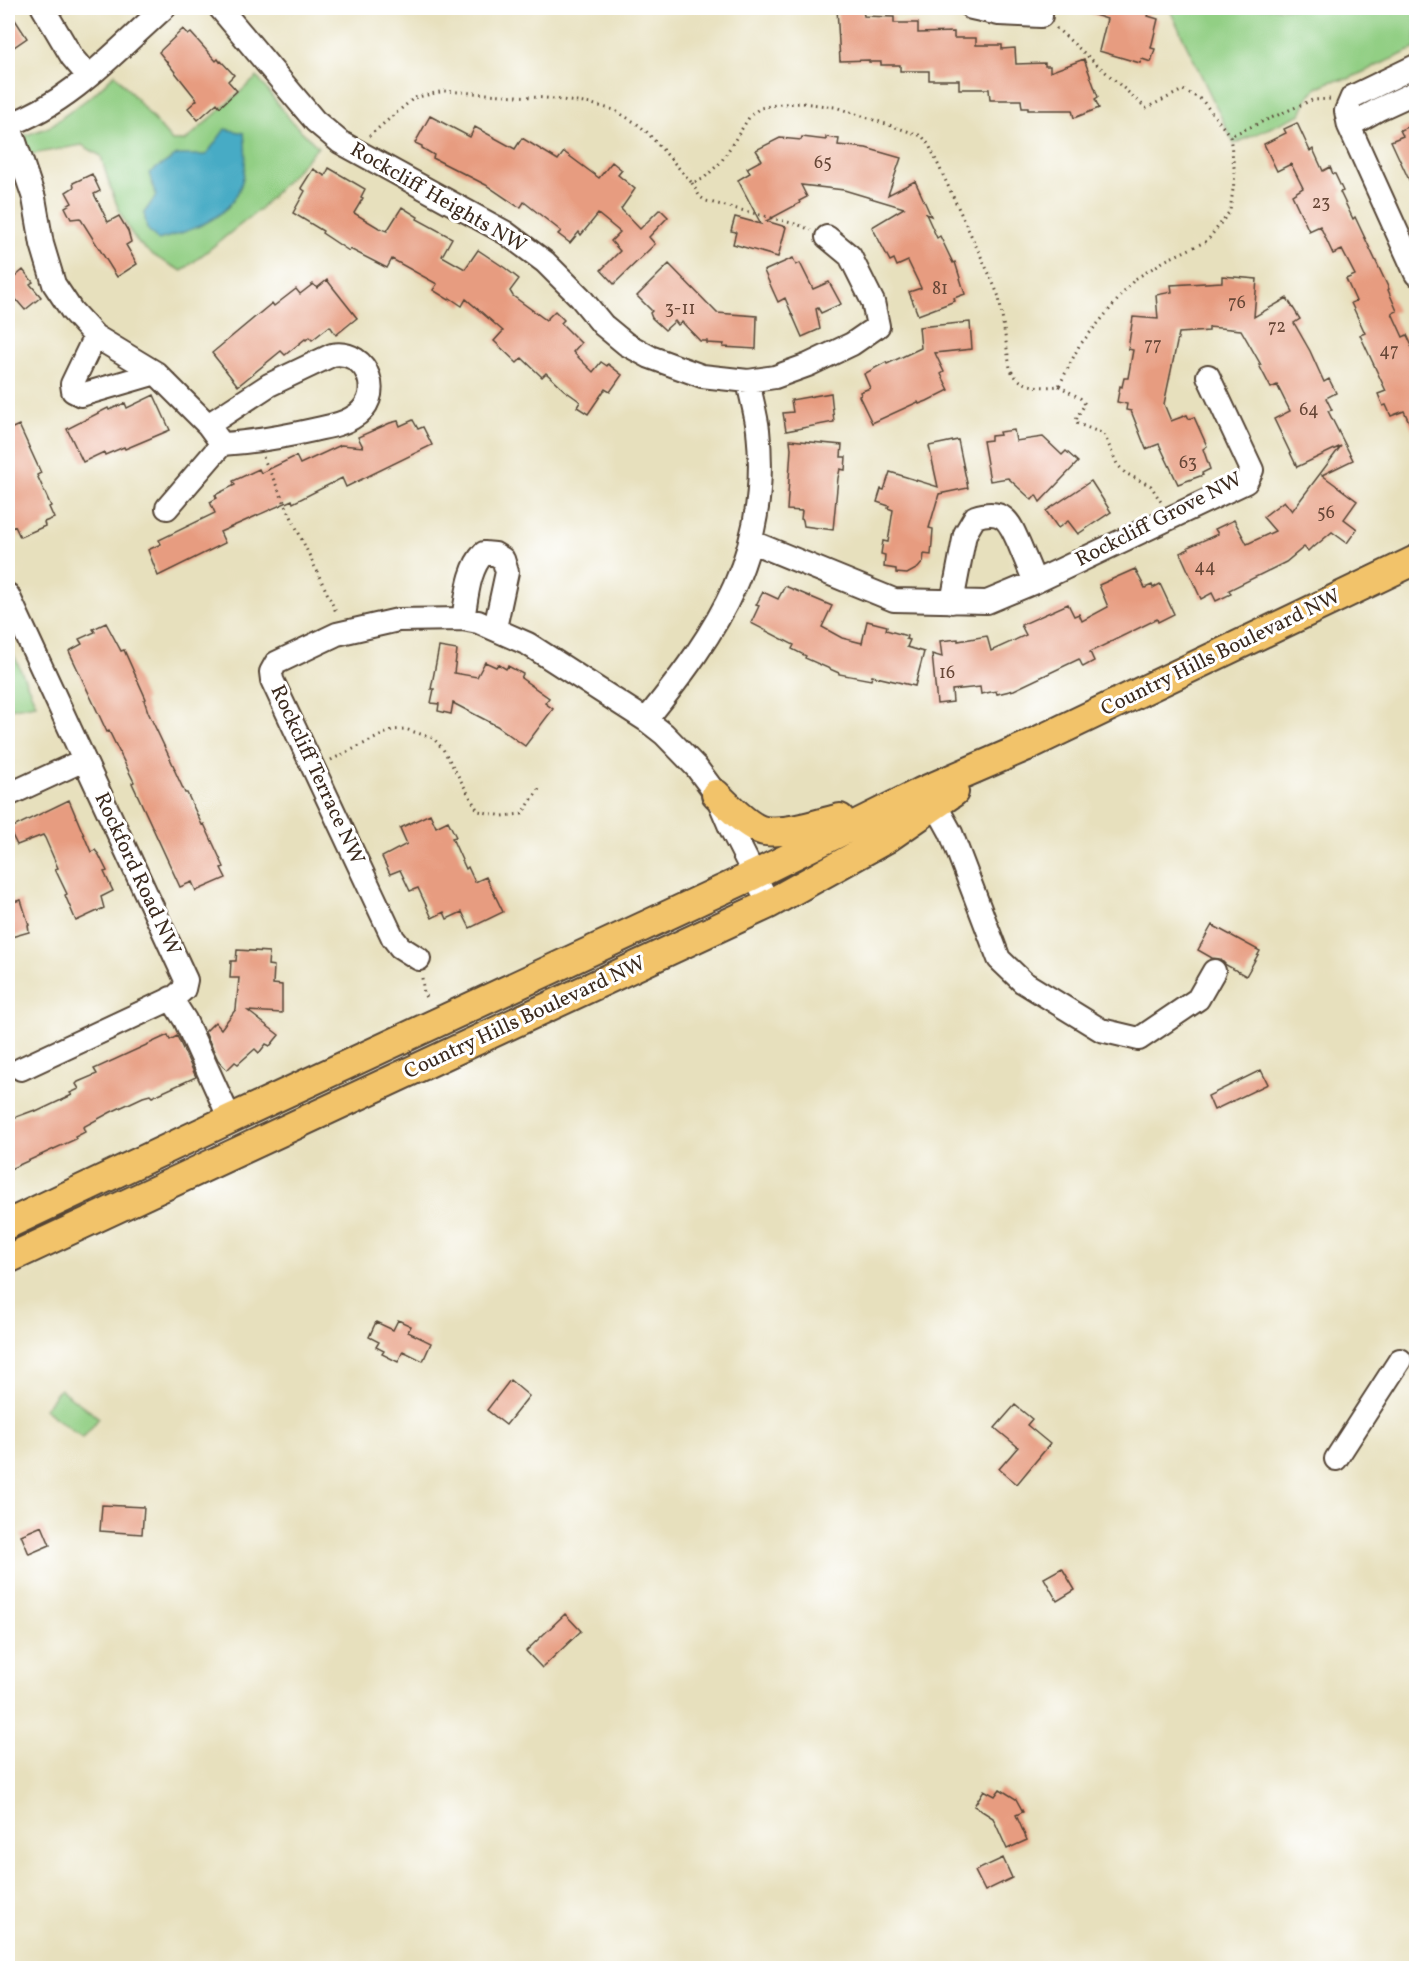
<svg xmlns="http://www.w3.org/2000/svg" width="1424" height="1976" viewBox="0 0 1424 1976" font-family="Vollkorn,serif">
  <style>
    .green { fill: #92cf84; stroke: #667c51; stroke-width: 1.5 }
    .water { fill: #46abc5; stroke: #406a72; stroke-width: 1.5 }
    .building { fill: #e79c80 }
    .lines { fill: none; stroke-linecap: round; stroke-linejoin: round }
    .minor-casing { stroke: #554536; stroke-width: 26 }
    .major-casing { stroke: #554536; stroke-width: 32 }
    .path { stroke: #554536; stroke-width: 3; stroke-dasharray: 1.5 4.5; stroke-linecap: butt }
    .minor { stroke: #fff; stroke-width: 22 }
    .major { stroke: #f2c36a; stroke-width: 28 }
    .labels { text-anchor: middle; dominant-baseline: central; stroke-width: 6; stroke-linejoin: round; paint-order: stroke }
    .number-label { font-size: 18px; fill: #664636 }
    .street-label { font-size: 21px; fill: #3b2a1e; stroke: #fff }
  </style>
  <rect width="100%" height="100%" fill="#fff"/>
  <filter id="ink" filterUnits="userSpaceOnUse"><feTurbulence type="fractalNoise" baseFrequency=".0167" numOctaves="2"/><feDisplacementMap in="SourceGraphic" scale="12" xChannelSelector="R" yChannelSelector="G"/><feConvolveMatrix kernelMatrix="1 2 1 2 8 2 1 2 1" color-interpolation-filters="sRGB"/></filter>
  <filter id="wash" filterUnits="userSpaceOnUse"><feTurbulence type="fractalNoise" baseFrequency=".008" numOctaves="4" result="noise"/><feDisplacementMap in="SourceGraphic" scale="24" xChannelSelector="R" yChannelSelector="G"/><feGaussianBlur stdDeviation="1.35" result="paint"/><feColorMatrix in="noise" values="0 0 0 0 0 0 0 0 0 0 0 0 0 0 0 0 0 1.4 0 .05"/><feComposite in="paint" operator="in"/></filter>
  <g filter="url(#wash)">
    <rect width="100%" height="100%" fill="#e7e0bd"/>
    <path class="green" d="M1169,8H1416V48L1348,79L1332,81L1318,87L1308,97L1301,114L1234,144Z
      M115,74L172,141H185L257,77L292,122L318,147L259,210L182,271C171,265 159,260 149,252C123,234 109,185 101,156L82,145L27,155L21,137L49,127L94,94Z
      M8,642L36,704L8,709Z
      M60,1389L99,1418L83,1438L44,1409Z"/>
    <path class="water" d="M225,129L244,133C254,205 219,223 158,240L147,229L144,213L156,196L149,173L177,155H206Z"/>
    <g id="blocks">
      <path class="building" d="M837,8H856V11H863L864,16L894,17V23H918V33L954,32V38H976V45H1002V49L1015,48L1016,64L1045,63V66H1050V72L1084,59L1098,97L1095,99L1099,108L1074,118L1072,110H1028V108H1022L1021,100H990L989,89H959V80H929V71H900V65H881V62H869V60L840,61Z
        M1082,8H1151L1148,16L1158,19L1151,48L1155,49L1151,62L1142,59L1140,63L1099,51L1107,19L1082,11Z
        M8,9L27,38L8,51Z
        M183,29L188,35L191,33L216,61L218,59L220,62L221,61L234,75L228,81L237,91L220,107L217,103L198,120L188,108L197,100L159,52Z
        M430,116L470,137L475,127L515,149L522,138L558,160L564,152L599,178L612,162L622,170L618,175L635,189L621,209L640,229L660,209L668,217L649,237L655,244L614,284L601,270L620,251L611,241L620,232L598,214L581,235L579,232L570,243L558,234L561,231L524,202L521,207L517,206L486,185L433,158L434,155L422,148V146L415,143Z
        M1297,123L1310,151L1313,149L1323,171L1330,167L1333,174H1335L1343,191L1340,192L1353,219L1355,217L1389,289L1388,290L1397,311L1392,313L1403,337L1407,335L1412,346L1411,347L1416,360V437L1404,411L1391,416L1386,405L1383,406L1378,394L1386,391L1360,335L1365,333L1351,303L1356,301L1346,279L1355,275L1342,250L1333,254L1320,226L1309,231L1292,195L1303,188L1291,164L1277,171L1264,144L1286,133L1284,129Z
        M1416,123V195L1391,141L1403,136L1400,130Z
        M802,137L826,140V137L839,139L838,145L866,148L901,158L888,195L915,181L931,216L926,214L937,238L940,236L953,263L955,262L965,294L954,298L955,301L918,315L909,292L921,288L908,261L897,266L894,259L890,261L872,227L904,208L844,190L801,185L807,197L799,201L800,203L766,221L786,227L778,257L733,244L736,232L731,231L735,217L761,224L738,180L750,173L747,168L762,160L756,150L780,138L801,140Z
        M329,168L365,189L361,197L363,198L354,213L379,228L387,231L402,207L418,217L417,219L452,238L442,256L465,269L478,250L505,268L519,279L510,291L513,296L546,320L555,311L564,320L561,323L581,343L573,352L593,372L601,362L607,366L608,364L622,375L610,392L605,389L588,414L577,407L580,402L578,400L564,390L546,373L542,377L522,358L517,363L494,341L503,331L466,299L462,306L450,298L449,300L433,290L437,284L392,259L387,268L350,249L349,251L322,233L323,231L293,213L305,191L301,188L313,169L325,176Z
        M92,174L100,191L94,194L108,222L119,216L128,231L131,242L126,245L137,264L117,277L80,218L71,219L65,207L72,203L66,192L74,187L73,183Z
        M793,258L796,265L800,263L813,289L829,282L841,304L821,313L818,308L816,309L820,329L802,337L785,298L778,302L764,271Z
        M669,264L717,313L757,316L756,349L723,347L724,344L707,343V341H700L682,322L678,325L675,321L665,330L652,318L650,313L652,311L637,296Z
        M23,270L33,282L30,284L41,297L25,310L14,297L8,303V283Z
        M1222,276L1257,279L1254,317L1287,298L1300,319L1294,323L1310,351L1324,382L1329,379L1336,393L1326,398L1332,410L1328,411L1353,460L1322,475L1357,501L1344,519L1357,529L1347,543L1332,532L1314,547L1313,546L1308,551L1304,547L1286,562L1229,590L1231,594L1216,601L1212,593L1201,599L1180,553L1189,549L1188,547L1218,534L1215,529L1234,520L1247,544L1275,531L1263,517L1284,501L1292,511L1341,446L1297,467L1274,419L1290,411L1277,385L1271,388L1259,365H1261L1241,330L1209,327V331L1179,333L1164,404L1171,421L1187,415L1189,419L1194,417L1207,446L1203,449L1210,469L1202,473L1203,475L1178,484L1159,444L1146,449L1131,411L1126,410L1127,404L1117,402L1120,386L1122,387L1124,378H1128L1133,350L1128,349L1133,317L1158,319L1156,295L1172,292L1171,285L1222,282Z
        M327,280L357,318L336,335L330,326L312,340L309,337L306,340L305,339L285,355L281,351L238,386L212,353L272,303L274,306L296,289L300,294L313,284L317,288Z
        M970,322L972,349L935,353L944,372L941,374L949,390L927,401L919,404L918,402L872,423L859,396L861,395L860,392L870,388L864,374L886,362L887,364L921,348L919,327Z
        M831,393L834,422L786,431L783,413L793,412L791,400Z
        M154,395L170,430L125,449L124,447L105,455L104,452L83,462L67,429L108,408L109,410L125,403L127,408Z
        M413,420L418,429L423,427L432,445L346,487L342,478L293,503L292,500L220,532L225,543L158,576L148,550L161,544L159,540L215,513L210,502L217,498L215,495L235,485L233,481L259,469L261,473L296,456L300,464L341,445L363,447L358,437L390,423L398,421L400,426Z
        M19,425L41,473L37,475L51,506L49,507L54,518L44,522L45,526L20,537L15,526L8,530V430Z
        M1014,430L1016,441L1043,437L1062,455L1066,451L1078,462L1040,502L1036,495L1032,500L1008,478L990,481L983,441L991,440V436L1000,435L999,432Z
        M790,440L842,445L841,457H846L845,470L840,469L838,478L833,530L804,526L803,520L801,519L802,511L787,510L791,449Z
        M958,440L968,488L939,494L929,528L933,529L931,555L924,554L923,562L918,568L907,574L896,573V569L884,567L885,555L881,554L883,541L888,542L893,510L888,508L889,506L877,502L881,489L884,490L890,472L938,487L929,446Z
        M1091,481L1111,512L1078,534L1068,521L1058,528L1046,511Z
        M1135,569L1145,588L1152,585L1153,588L1160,584L1174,614L1158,622L1157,619L1090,652L1094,661L1083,667L1079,659L1014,690L997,694L996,691L981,694L980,687L952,690L953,702L937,704L932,654L942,657L940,641L958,639V641L987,636L991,651L1026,635L1021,625L1068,604L1074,616L1079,614L1082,621L1108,607L1099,585Z
        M785,586L832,606L822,627L842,638L862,643L867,621L887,626L886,630L907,636L906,639L910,640L907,647L924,652L915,686L872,676L871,680L839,674V673L805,658L806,656L792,649L794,645L751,623L759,606L756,605L763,592L778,599Z
        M106,623L121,651L124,650L146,699L144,700L148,712L175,769H174L185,793H187L202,825L204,824L224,867L221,868L226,878L196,891L192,882L180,887L132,783L134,782L109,731L107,732L69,651L82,644L79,639L95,632L93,629Z
        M439,647L457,650L454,673L477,677L485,662L496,667L498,664L506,669L508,666L523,674L521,678L549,698L545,703L553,709L525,746L497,726L453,703L451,714L438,711L439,704L431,703L434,689H431Z
        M69,800L91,852L95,850L99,855L107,871L104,872L113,891L101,897L104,908L76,921L65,895L67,894L55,869L58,868L45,838L43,835L17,845L9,829Z
        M430,814L436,827L448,821L456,837L452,838L466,869L468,867L475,882L486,877L503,912L470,928L462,912L447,919L444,912L432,918L418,888L410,891L400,870L390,874L382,857L407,844L400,828Z
        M21,900L29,925H28L29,932L8,938V903Z
        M1212,925L1260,951L1246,976L1226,965L1220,959L1212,958L1198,950Z
        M237,950L269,952L268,965L274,966L273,984L282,985V1013L248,1011L279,1035L270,1046L266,1044L259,1053L255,1049L238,1064L235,1062L227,1070L218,1060L205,1032L215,1022L221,1029L236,1009L239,978H230L231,961H236Z
        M168,1035L170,1040L177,1036L196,1077L152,1097L150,1095L143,1097L111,1112L83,1127L85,1132L75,1137L76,1139L8,1170V1120L35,1110L36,1112L72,1095L70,1093L79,1089L76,1084L78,1082L97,1074L94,1069Z
        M1261,1070L1268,1084L1214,1110L1208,1096Z
        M398,1320L411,1326L408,1332L431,1343L423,1361L403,1351L398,1362L382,1354L384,1351L376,1347L379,1342L369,1337L376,1322L393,1330Z
        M510,1380L529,1396L506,1425L487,1410Z
        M1015,1405L1032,1419L1027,1425L1050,1444L1017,1484L999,1469L1018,1447L995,1428Z
        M102,1505L144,1507L142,1534L100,1531Z
        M42,1526L50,1545L29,1554L21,1535Z
        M1062,1568L1075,1590L1057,1601L1044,1578Z
        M565,1614L581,1631L542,1668L526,1651Z
        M1000,1789L1016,1799L1023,1812L1016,1815L1027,1840L1007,1849L993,1818L974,1806L984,1790L995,1796Z
        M1003,1858L1012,1878L985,1891L975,1871Z"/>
    </g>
  </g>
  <g filter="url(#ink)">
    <use href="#blocks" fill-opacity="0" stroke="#554536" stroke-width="1.5"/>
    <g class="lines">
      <g class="minor-casing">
        <path id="minor" d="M43,8L72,57L88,76
          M220,8L315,121L340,142L506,233L545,262L580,297L603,325L626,344L650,357L702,376L748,381L775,377L808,365L852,344L878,326L873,302L850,256L827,237
          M972,8L999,14L1041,16V8
          M1416,66L1352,97L1346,111L1349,126L1416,274
          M9,124L34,198L42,244L54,284L72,311L95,336L156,373L208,425L222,444C254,442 282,437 313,430C326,427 341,425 352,418C387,399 368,348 332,355L269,385L208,425
          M8,125C70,103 116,51 164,8
          M1349,126L1379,109L1416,92
          M95,336L72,384L73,391L81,395L156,373
          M167,508L222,444
          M752,542L894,600L987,602L1035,582L1246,482L1252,470L1208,376
          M8,595L186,980L184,989L175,997L21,1069
          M952,602L965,534L975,517C1005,507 1010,523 1020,546C1025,558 1030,570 1035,582
          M463,619C467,598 468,569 484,553L495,554L503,559L507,572L495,628
          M646,720C719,630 771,552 758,430C756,414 751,397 748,381
          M8,795L84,760
          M924,795L935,804L951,833L999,959L1023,982L1101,1030L1139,1039L1198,999L1214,971
          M419,959L400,947L393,938L272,680L271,672L276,663L337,634L398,620L463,619L478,622L528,644L646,720L664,734L696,767L716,794L730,827L769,904
          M171,998L185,1020L230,1119
          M1336,1459L1400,1360"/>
      </g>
      <g class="major-casing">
        <path id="major" d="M716,794C727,805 750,829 765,831C789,834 817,824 840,818
          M8,1224L230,1119L754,875L921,792L1025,747L1416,560
          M8,1259L769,904L886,839L954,792"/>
      </g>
      <path class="path" d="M1056,28L1146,108L1183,90L1202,100L1230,136
        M369,136L414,98L444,91L546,98L592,104L614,110L636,123L646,131L692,183L703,179L721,162L750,116L760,108L781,104L803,103L835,107L922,136L929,145L991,278L999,297L1010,368C1018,388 1041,388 1059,386L1079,346L1135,279L1166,260L1207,241L1230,211L1235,175L1230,136L1312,100L1331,99
        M692,183L700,197L706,201L799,225L811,230
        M1059,386L1080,398L1085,404L1077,417L1076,423L1104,434L1117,464L1125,473L1151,486L1161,502
        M263,457L337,614
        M331,760L392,730L405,729L433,738L443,749L478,811L503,816L522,814L539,789
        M422,978L424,994L427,999"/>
      <use href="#minor" class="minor"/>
      <use href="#major" class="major"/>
    </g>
  </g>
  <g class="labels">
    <g class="number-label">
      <text x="823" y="163">65</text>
      <text x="1321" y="203">23</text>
      <text x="940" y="289">81</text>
      <text x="1237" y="303">76</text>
      <text x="680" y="309">3-11</text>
      <text x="1277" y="327">72</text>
      <text x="1153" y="345">77</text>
      <text x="1389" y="351">47</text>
      <text x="1309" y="410">64</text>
      <text x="1188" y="463">63</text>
      <text x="1326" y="513">56</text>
      <text x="1205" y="567">44</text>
      <text x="947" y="673">16</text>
    </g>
    <g class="street-label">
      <text transform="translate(438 198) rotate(30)">Rockcliff Heights NW</text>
      <text transform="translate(1159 520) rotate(-27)">Rockcliff Grove NW</text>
      <text transform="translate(1221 653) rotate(-26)">Country Hills Boulevard NW</text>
      <text transform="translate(317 775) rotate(65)">Rockcliff Terrace NW</text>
      <text transform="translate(137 874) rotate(65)">Rockford Road NW</text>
      <text transform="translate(525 1018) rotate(-25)">Country Hills Boulevard NW</text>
    </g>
  </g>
  <rect width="1424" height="1976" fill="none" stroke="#fff" stroke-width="30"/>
</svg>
